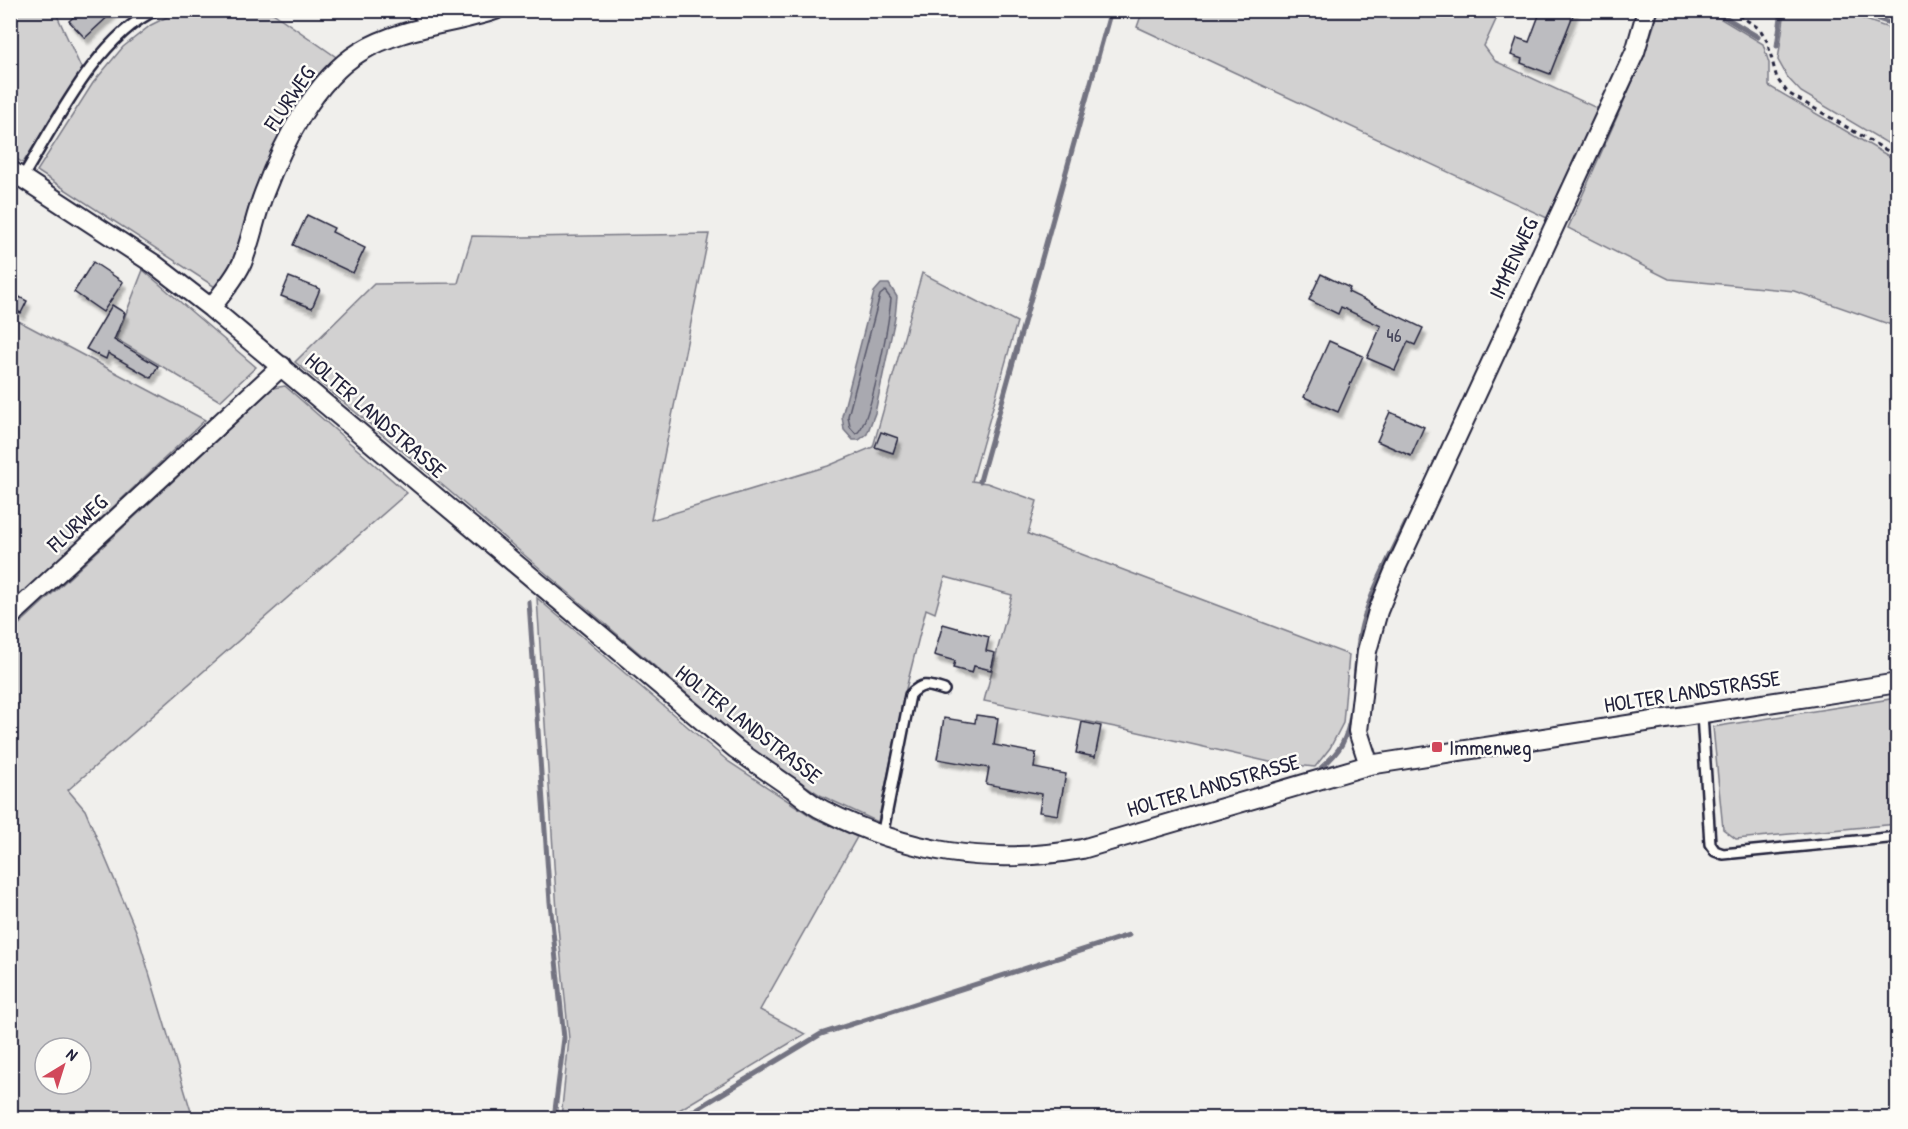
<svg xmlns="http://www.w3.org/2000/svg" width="1908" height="1129" viewBox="0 0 1908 1129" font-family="'Patrick Hand',sans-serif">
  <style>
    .green { fill: #d2d1d1; stroke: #7a7a86; stroke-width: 1.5; fill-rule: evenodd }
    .water { fill: #a9a9b0; stroke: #737381; stroke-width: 1.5 }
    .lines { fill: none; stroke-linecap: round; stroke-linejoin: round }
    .shore { stroke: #58586a; stroke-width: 1.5 }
    .stream { stroke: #737381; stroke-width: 5 }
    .building { fill: #bcbcc0; stroke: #22223b; stroke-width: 1.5; filter: url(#shadow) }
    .lane-casing { stroke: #22223b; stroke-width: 14 }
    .street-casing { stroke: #22223b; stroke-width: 22 }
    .path { stroke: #22223b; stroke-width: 3; stroke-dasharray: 4.5 4.5; stroke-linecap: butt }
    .lane { stroke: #fdfcf7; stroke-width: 9 }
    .street { stroke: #fdfcf7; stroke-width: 18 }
    .poi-dot { fill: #d1495b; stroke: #fdfcf7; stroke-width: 2 }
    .labels { text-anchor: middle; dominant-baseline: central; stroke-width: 5; stroke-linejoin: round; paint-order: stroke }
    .number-label { font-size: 20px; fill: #48485c }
    .street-label { font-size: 22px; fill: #22223b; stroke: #fdfcf7 }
    .poi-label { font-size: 22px; fill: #22223b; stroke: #fdfcf7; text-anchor: start }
  </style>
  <defs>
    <filter id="shadow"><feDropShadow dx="3.5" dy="6" stdDeviation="1.5" flood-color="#0004"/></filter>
  </defs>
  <rect width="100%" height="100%" fill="#f0efec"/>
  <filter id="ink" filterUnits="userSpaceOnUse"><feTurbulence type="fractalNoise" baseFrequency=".0167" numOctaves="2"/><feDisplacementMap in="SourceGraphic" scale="12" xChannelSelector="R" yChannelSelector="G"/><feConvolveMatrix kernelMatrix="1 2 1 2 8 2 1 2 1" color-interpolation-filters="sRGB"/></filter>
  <g filter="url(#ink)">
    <path class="green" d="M1143,10L1500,11L1484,46L1495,61L1599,109L1547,218L1137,27Z
      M10,11H55L82,70L23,163L11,155Z
      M179,11H270L339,59L229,270L215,287L37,171L93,83L123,47L151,25Z
      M1659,11H1708L1763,44L1769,63V86L1897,161V327L1794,291L1669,279L1568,228L1643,58Z
      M1785,11H1841L1897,31V149L1801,92L1788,78L1778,60Z
      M709,234L651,520L828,466L873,447L922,273L1017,322L972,481L987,483L1037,501L1028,534L1349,655L1343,723L1330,748L1315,767L1274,763L1125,729L984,701L1012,595L945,577L935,613L926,609L904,697L878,822L820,795L759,755L407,455L295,362L374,284L458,283L472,236L524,237Z
      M143,270L256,367L220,401L116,339Z
      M11,317L205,420L11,604Z
      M285,386L407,493L68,790L85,810L137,933L193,1118H11V632L273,388ZM45,1048H81V1084H45Z
      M537,598L729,762L814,818L857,837L760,1010L805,1034L666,1118H561L569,1039L558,927Z
      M1897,698V824L1736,839L1723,829L1713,727Z"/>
    <path class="water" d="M881,284H889L897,297L895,318L875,413L867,434L859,440H853L844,430L842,416L874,292Z"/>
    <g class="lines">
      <path class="shore" d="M885,291L891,299C889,320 871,426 856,434L850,427L848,416L880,295Z"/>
      <path class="stream" d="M1713,10L1758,37
        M1852,10L1898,26
        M1777,46L1782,10
        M980,481L1111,10
        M529,602L550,902L564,1038L554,1118
        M1321,768C1329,761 1337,753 1342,744C1359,712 1352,656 1363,621C1373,587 1391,555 1406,523
        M682,1118L821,1034L1129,935"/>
    </g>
    <path class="building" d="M81,10H115L85,38L69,21Z
      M1541,10H1575L1550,74L1521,63L1522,59L1511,55L1517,38L1529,42Z
      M307,215L334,228L332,232L365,248L353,273L293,245Z
      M93,262L123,282L103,312L74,292Z
      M1321,274L1350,288L1348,292L1423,328L1415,345L1408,342L1395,370L1367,358L1381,326L1341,307L1338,314L1309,300Z
      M289,277L320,289L312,308L281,296Z
      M10,292L27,301L21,313L10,308Z
      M112,305L125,313L114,340L158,366L151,378L108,353L106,359L86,349Z
      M1329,341L1363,356L1338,412L1304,397Z
      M1390,412L1424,427L1411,456L1377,441Z
      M881,432L898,438L893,453L875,447Z
      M943,624L989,637L986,651L995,653L991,670L974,666L972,673L953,668L955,661L934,655Z
      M976,715L998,718L994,745L1036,753L1034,768L1066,774L1058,815L1039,812L1042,794L986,784L989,768L937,759L944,718L975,723Z
      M1082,722L1101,726L1095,757L1076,753Z"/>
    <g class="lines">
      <g class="lane-casing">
        <path id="lane" d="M415,10L428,27
          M22,178C56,123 96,38 156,10
          M1702,714L1710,844L1715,851L1723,854L1898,837
          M882,836L910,695C922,682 928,685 944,690"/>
      </g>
      <g class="street-casing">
        <path id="street" d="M10,170L154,264L211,308L736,749C755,763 774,776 793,789C802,796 812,805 823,810C908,853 988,866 1082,849L1369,765L1898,683
          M211,308C221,294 235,279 242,263C251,241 255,216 264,193C282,145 315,79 360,52C401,27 450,25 495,10
          M10,617L282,366
          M1369,765L1358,731L1367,651L1378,611L1394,572L1635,52L1647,10"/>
      </g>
      <path class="path" d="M1731,10L1760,29L1767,41L1777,79L1788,93L1898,157"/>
      <use href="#lane" class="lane"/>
      <use href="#street" class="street"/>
    </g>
  </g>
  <rect class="poi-dot" x="1431" y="741" width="12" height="12" rx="3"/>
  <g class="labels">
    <g class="number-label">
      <text x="1394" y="334">46</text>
    </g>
    <g class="street-label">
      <text transform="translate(289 98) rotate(-56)">FLURWEG</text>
      <text transform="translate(1513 258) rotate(-65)">IMMENWEG</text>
      <text transform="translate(376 415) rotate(41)">HOLTER LANDSTRASSE</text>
      <text transform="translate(77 523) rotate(-43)">FLURWEG</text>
      <text transform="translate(1692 691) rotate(-9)">HOLTER LANDSTRASSE</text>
      <text transform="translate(749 724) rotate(38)">HOLTER LANDSTRASSE</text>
      <text transform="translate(1213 785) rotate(-16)">HOLTER LANDSTRASSE</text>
    </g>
    <g class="poi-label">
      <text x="1449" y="747">Immenweg</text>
    </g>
  </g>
  <rect width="1908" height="1129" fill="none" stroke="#fdfcf7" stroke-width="36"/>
  <rect x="18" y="18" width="1872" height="1093" fill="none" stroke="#22223b" stroke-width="2" filter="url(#ink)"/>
  <g transform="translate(63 1066) rotate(38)"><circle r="28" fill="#fdfcf7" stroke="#a5a5ac" stroke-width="1.5"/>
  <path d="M0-4.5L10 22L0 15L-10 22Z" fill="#d1495b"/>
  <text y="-9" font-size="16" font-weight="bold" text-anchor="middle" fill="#22223b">N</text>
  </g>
</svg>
